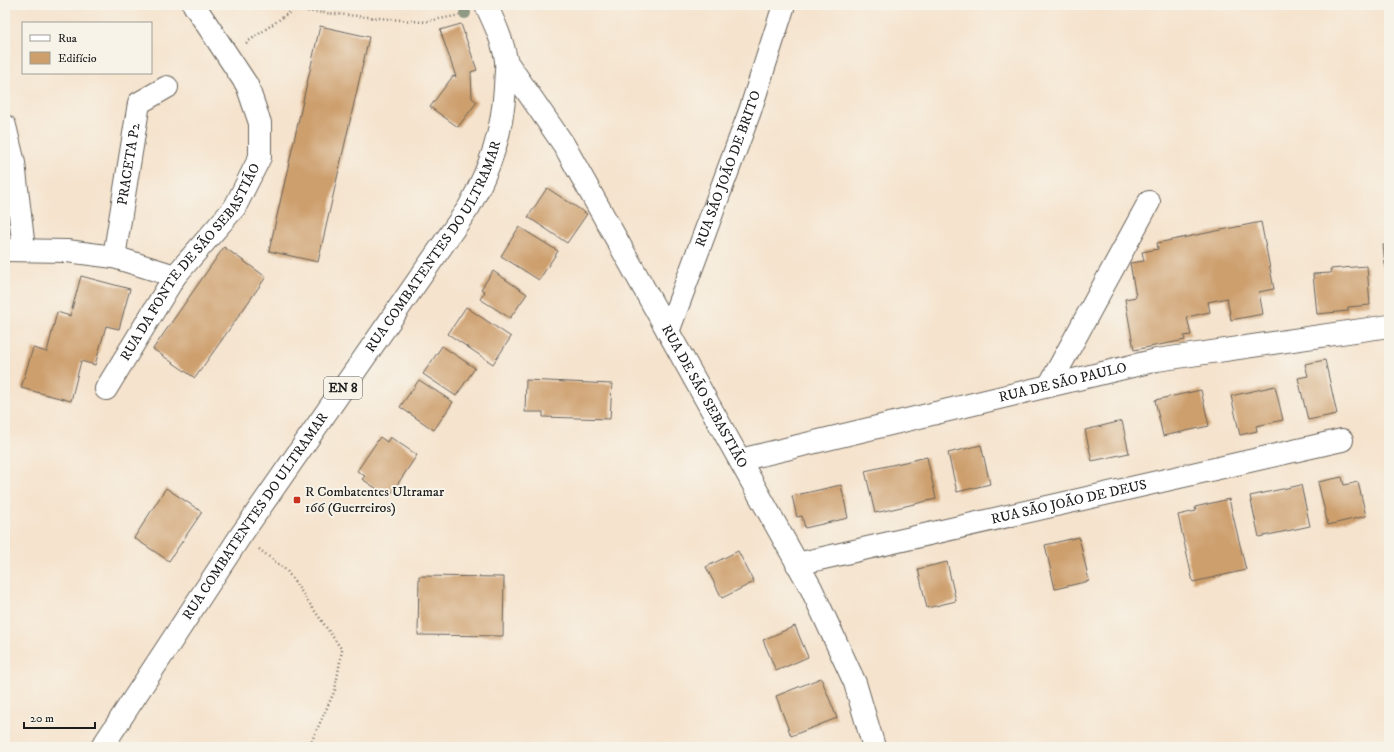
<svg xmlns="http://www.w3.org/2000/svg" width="1394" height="752" viewBox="0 0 1394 752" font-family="'IM FELL DW Pica',serif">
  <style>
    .building { fill: #cd9f6d }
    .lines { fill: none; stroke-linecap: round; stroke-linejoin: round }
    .minor-casing { stroke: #68625a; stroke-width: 24 }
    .major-casing { stroke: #68625a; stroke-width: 24 }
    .path { stroke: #68625a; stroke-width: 2.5; stroke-dasharray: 1 3; stroke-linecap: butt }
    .minor { stroke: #fff; stroke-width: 22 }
    .major { stroke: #fff; stroke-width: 22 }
    .tree { fill: #8f9983 }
    .poi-dot { fill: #c8321e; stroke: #f7f3e8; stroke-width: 1.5 }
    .labels { text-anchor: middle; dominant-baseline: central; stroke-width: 4; stroke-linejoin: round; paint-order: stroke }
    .shield { fill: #f7f3e8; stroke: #5e5c59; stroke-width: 1 }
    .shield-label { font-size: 13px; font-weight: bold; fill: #1c1c1c }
    .street-label { font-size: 14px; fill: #1c1c1c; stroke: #f7f3e8 }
    .poi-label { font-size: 14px; fill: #1c1c1c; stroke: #f7f3e8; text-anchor: start }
  </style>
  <rect width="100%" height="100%" fill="#f7f3e8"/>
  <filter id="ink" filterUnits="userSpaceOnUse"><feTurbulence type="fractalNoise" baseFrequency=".025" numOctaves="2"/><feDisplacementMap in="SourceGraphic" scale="8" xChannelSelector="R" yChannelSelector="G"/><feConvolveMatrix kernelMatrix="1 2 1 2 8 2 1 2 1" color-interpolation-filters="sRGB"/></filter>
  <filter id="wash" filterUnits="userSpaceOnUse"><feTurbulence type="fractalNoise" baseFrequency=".012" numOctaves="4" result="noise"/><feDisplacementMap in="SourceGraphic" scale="16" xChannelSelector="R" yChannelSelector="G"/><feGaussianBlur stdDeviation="0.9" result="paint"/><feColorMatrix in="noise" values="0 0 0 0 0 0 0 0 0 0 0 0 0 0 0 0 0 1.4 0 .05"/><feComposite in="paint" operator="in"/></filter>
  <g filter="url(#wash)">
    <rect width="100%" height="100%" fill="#f5e3cd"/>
    <g id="blocks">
      <path class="building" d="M461,24L477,70L471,72L472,98L477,102L458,127L430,107L453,76L456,77L440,30Z
        M320,26L369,37L318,262L269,251Z
        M547,188L587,214L567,243L528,217Z
        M1261,222L1274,289L1259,292L1263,314L1231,320L1227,298L1208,302L1210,312L1187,317L1191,335L1184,336L1185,340L1134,350L1125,299L1136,297L1130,263L1144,261L1142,252L1158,249L1157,243Z
        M519,227L558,251L539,280L501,256Z
        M1389,244V294H1388L1383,245Z
        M224,247L266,277L195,378L153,349Z
        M1367,266L1370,305L1348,307V311L1317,314L1313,274L1331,273L1330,269Z
        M493,271L527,294L510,318L480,299L485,292L481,289Z
        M81,276L130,289L119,329L106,326L95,365L81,361L71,401L21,388L33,348L47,352L57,312L70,316Z
        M466,307L511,337L493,364L448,334Z
        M442,346L475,368L456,396L423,374Z
        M1325,360L1337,414L1308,420L1298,378L1308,376L1305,364Z
        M419,380L453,402L434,430L400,407Z
        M526,380L612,384L610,419L543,417V412H525Z
        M1275,386L1283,420L1256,426L1257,431L1240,435L1231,396Z
        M1201,390L1209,426L1163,436L1155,400Z
        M1122,421L1129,453L1092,461L1085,430Z
        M380,437L387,442L390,437L417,455L389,497L362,479L365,476L357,471Z
        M981,445L990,484L957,492L948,453Z
        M927,457L936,499L875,513L865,471Z
        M1342,477L1344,485L1358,482L1366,516L1328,525L1318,482Z
        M841,485L848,518L805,528L802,516L797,517L792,496Z
        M1301,485L1310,526L1259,537L1250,496Z
        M166,488L202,512L169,561L134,538Z
        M1229,499L1246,570L1193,582L1178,515L1196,511L1195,507Z
        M1079,537L1089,581L1055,589L1045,545Z
        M738,551L754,582L722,598L706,567Z
        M947,562L956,601L927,608L918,569Z
        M419,576L504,577L503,636L418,635Z
        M795,626L808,657L776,671L763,640Z
        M821,678L837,718L791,736L776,696Z"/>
    </g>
  </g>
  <g filter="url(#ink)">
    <use href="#blocks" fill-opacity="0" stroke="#68625a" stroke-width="1"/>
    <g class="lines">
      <g class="minor-casing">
        <g id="minor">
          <path id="s1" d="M506,61L564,145L811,588L855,683L874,747"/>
          <path d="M5,126L14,163L24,249"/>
          <path d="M5,250L67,251L114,257L175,276"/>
          <path id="s2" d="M114,257L139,103L167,87"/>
          <path id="s3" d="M668,332L750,111L784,5"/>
          <path d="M1050,384L1149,202"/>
          <path id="s4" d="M106,389L175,276L235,207L260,157V123L247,85L194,5"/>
          <path id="s5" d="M740,460L1157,360L1389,326"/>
          <path id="s6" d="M797,564L1342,440"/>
        </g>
      </g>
      <g class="major-casing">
        <g id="major">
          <path id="s7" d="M102,747L241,535L469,207C491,166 502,134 505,88C505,79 507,68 506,60C503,41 494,22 486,5"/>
        </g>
      </g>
      <path class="path" d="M246,43L293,10L423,22L466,14
        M259,549L287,571L342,650L335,690L309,747"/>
      <use href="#minor" class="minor"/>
      <use href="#major" class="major"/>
    </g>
    <circle class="tree" cx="465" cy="13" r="6"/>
  </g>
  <rect class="poi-dot" x="293" y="496" width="8" height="8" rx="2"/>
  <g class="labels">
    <rect class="shield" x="324" y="377" width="38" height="22" rx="3"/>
    <g class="shield-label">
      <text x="343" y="388">EN 8</text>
    </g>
    <g class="street-label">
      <text stroke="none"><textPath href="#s2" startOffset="94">PRACETA P2</textPath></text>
      <text stroke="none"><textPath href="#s3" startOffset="174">RUA SÃO JOÃO DE BRITO</textPath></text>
      <text stroke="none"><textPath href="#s7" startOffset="601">RUA COMBATENTES DO ULTRAMAR</textPath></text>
      <text stroke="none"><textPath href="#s4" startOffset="153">RUA DA FONTE DE SÃO SEBASTIÃO</textPath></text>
      <text stroke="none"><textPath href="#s5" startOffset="332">RUA DE SÃO PAULO</textPath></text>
      <text stroke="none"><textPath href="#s1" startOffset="390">RUA DE SÃO SEBASTIÃO</textPath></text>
      <text stroke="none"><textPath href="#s6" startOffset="279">RUA SÃO JOÃO DE DEUS</textPath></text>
      <text stroke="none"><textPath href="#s7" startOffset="277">RUA COMBATENTES DO ULTRAMAR</textPath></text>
    </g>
    <g class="poi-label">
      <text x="305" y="492">R Combatentes Ultramar<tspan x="305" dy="16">166 (Guerreiros)</tspan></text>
    </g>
  </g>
  <rect width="1394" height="752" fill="none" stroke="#f7f3e8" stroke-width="20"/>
  <rect x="22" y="22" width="130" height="52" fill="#f7f3e8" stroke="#9f9d96"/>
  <rect x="30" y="35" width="20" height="6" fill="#ffffff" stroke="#9f9d96"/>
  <text x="58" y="42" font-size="12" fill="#1c1c1c">Rua</text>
  <rect x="30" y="52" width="20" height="12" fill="#cd9f6d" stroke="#9f9d96"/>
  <text x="58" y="62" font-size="12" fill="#1c1c1c">Edifício</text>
  <path d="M24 722v6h71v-6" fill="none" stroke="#1c1c1c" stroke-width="2"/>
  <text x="30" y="722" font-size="12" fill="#1c1c1c" stroke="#f7f3e8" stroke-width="3" paint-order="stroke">20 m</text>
</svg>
